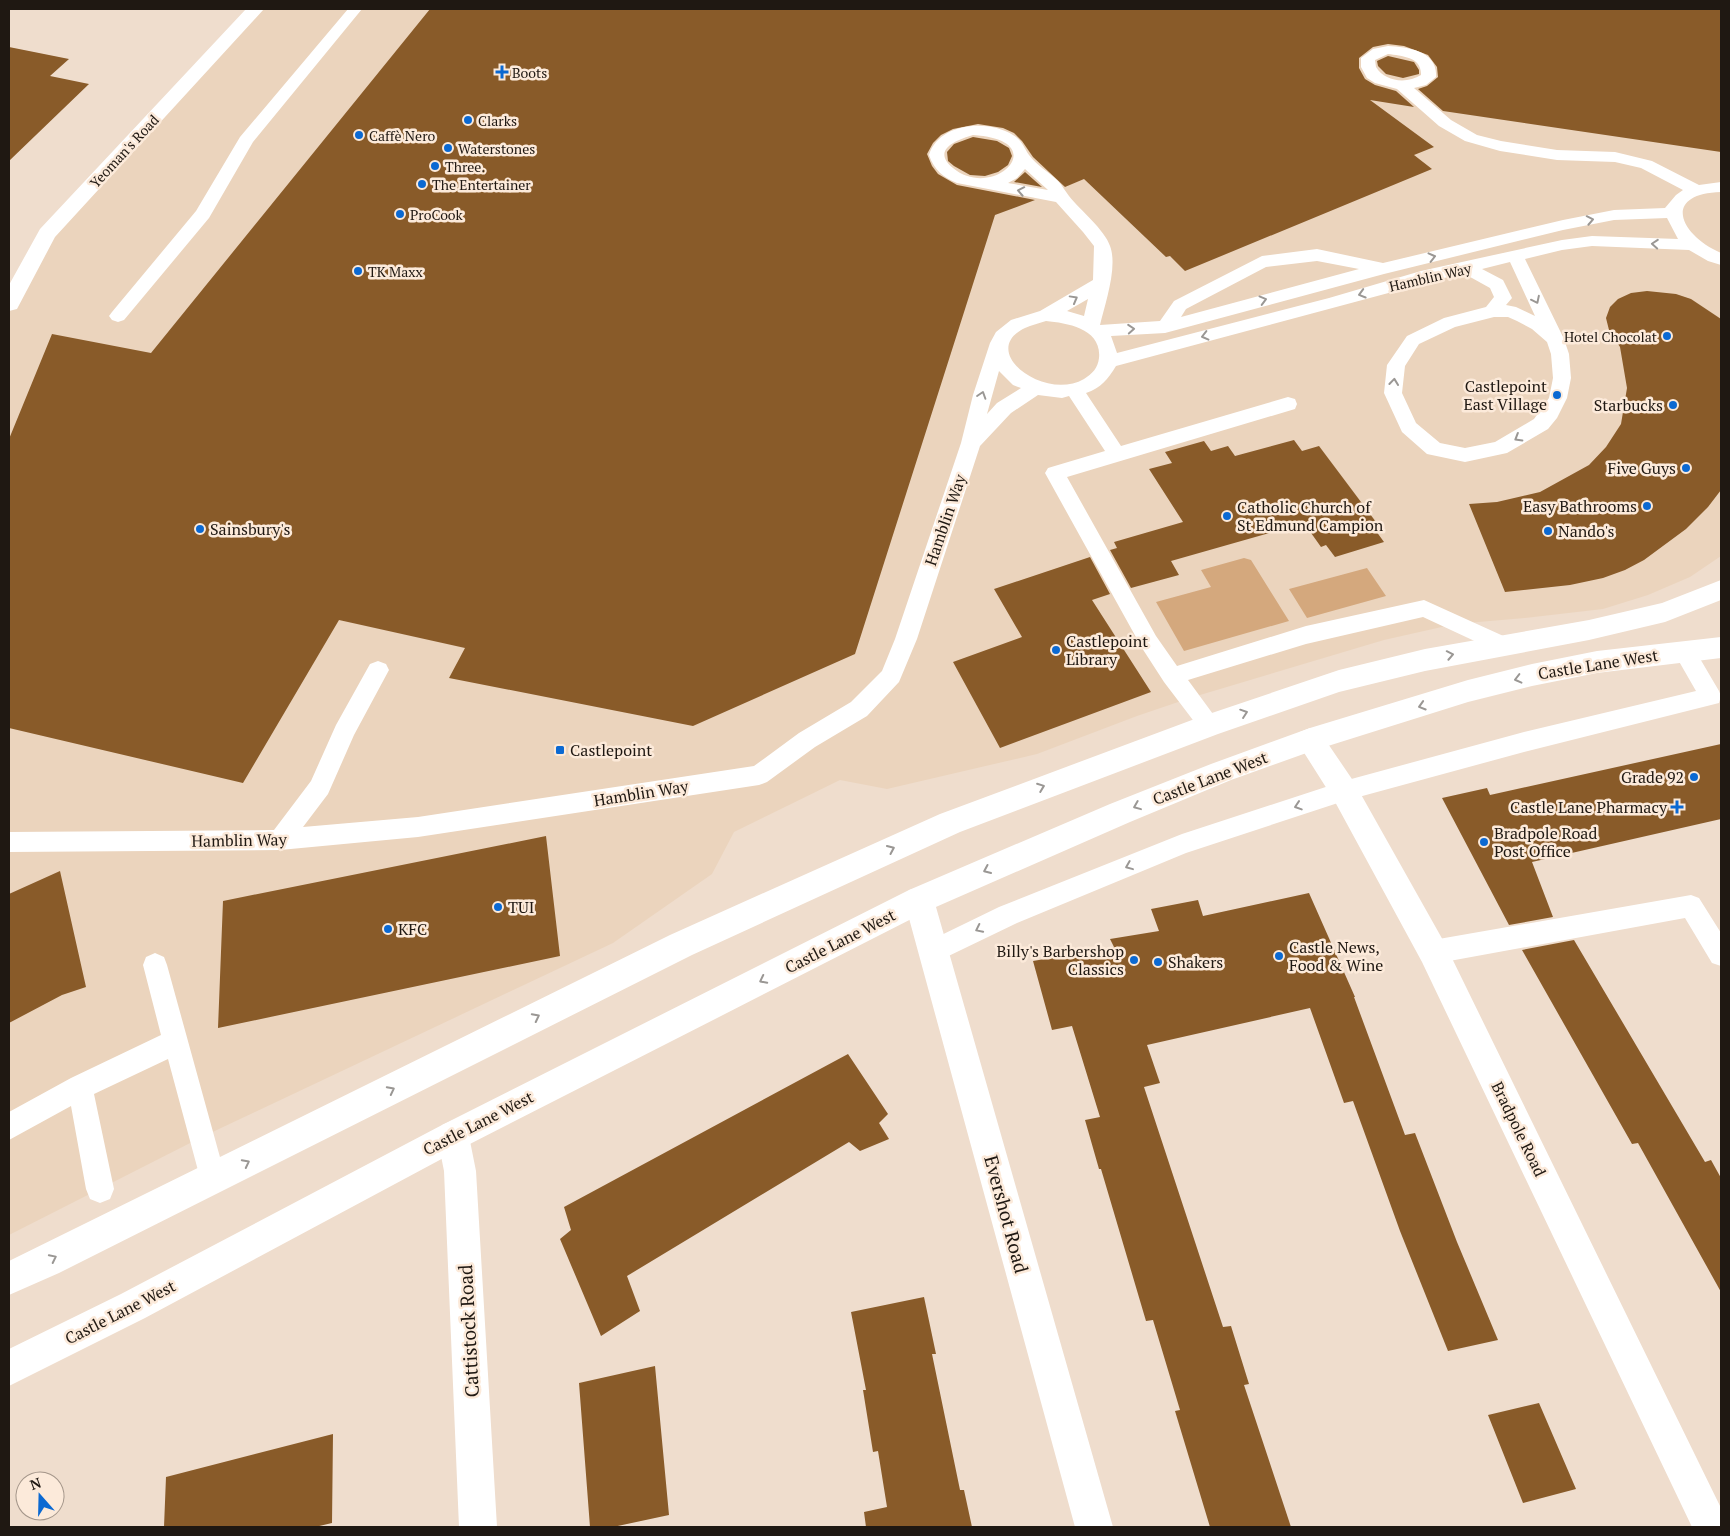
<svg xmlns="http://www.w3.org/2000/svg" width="1730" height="1536" viewBox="0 0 1730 1536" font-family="'PT Serif',serif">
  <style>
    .built { fill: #ebd4bd }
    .green { fill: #d4a87d }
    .building { fill: #895b29 }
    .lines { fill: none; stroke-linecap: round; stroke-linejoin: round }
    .service { fill: #fff; fill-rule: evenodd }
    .minor { fill: #fff; fill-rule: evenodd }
    .primary { fill: #fff; fill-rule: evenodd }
    .oneway { stroke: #9a9794 }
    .poi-dot { fill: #0b69d2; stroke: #fceada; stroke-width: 2 }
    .labels { text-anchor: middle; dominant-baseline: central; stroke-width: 5; stroke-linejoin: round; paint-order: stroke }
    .far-poi-label { font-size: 14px; fill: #1f1812; stroke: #fceada; text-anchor: start }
    .far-street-label { font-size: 14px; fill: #1f1812; stroke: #fceada }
    .poi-label { font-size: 16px; fill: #1f1812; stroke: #fceada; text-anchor: start }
    .street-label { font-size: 16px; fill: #1f1812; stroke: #fceada }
    .near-street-label { font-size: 19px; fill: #1f1812; stroke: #fceada }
  </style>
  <rect width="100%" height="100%" fill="#efddcd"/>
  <path class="built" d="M255,9H1721V556L1690,577L1648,595L1603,609L1525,618L1455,624L1384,640L1190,698L1137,716L1037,754L887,789L840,780L734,832L712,874L613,943L202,1137L9,1235V304L47,234Z"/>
  <path class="green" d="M1244,558L1251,560L1289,621L1184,651L1156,602L1211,587L1201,570Z
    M1367,568L1386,596L1307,618L1289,589Z"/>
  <path class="building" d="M430,9H1721V152L1443,111L1418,89L1427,86L1438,77L1437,67L1428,55L1404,46L1388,44L1373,47L1359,58V68L1365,79L1375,85L1396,91L1414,107L1370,100L1434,147L1414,155L1432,169L1185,271L1170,256L1166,257L1084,179L1065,187L1033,157L1022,141L1014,133L1003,128L978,124L953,129L941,135L933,143L927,154L932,166L938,174L957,185L1035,200L995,215L855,654L693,726L449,678L465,648L339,620L243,783L9,728V439L52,334L151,353Z
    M9,47L69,59L50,76L89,84L9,161Z
    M1388,56L1414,62L1419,70V74L1403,78L1386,74L1378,66L1377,61Z
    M973,137L997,141L1009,148L1012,156L1008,165L998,172L985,176L970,175L954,166L948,161L947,152L954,144Z
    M1025,172L1042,187L1014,182Z
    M1647,291L1676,294L1691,299L1721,319V490L1708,507L1686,529L1644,560L1625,570L1603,578L1570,585L1505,592L1469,504L1497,502L1540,492L1589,465L1606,447L1621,424L1627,388L1620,347L1609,330L1606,318L1610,307L1618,299L1631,293Z
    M1294,440L1302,451L1319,446L1382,530L1376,531L1384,542L1335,557L1326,545L1321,547L1304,523L1171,561L1179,575L1131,588L1110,550L1117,548L1114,542L1183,522L1149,469L1172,463L1165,452L1204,441L1211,451L1228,446L1235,456Z
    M1090,557L1110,594L1092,600L1151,692L1000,748L953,662L1022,637L994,589Z
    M1721,744V819L1532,862L1553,917L1509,925L1442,798L1487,788L1490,795Z
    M546,836L560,956L218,1028L223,901Z
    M60,871L86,987L62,995L9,1023V894Z
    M1309,893L1355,997H1354L1405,1135L1415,1133L1457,1242L1498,1340L1448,1351L1400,1231L1353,1101L1344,1103L1310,1008L1147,1045L1160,1083L1144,1087L1223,1327L1231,1326L1249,1384L1244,1385L1291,1527H1210L1175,1411L1180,1410L1153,1320L1146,1321L1101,1169H1099L1085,1120L1100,1117L1072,1026L1052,1030L1033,961L1114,947L1110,939L1159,931L1151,909L1198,900L1203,916Z
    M1574,940L1705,1162L1711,1160L1721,1178V1292L1638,1143L1632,1144L1522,950Z
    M848,1054L888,1114L879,1123L889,1139L860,1151L849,1142L627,1276L640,1311L601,1336L560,1239L571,1230L564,1207Z
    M924,1297L936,1354H932L960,1490H964L972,1527H866L864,1512L887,1507L878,1451L873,1452L863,1390H866L851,1312Z
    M655,1366L669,1515L613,1527H590L579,1383Z
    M1539,1403L1576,1489L1523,1503L1488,1415Z
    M333,1434L332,1523L315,1527H164L166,1477Z"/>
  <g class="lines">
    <path class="service" d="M348,9H362L253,142L209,218L124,320L118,322L112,320L109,316L112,312L196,211L240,137Z
      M1388,46C1408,47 1438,51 1436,77L1426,85L1414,88L1451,120L1477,135L1501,141L1557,150L1615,152L1652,161L1699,185L1721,182V192C1660,194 1681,236 1721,253V265L1708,261L1689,250L1592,246L1562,250L1525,259L1564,339L1569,354L1571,378L1567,398L1557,418L1548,429L1507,453L1465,462L1427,454L1402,432L1384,393L1387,365L1407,336L1444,318L1486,307L1494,297L1490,288L1463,273L1116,366C1108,379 1101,388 1086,393L1121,446L1288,397L1295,399L1297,404L1295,409L1067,477L1156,636L1177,666L1306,626L1424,600L1510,639L1514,645L1510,651L1503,654L1496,651L1423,617L1306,644L1188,680L1221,725L1218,732L1210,734L1202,732L1164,682L1142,648L1045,473L1048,468L1105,451L1069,396L1062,398L1038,395L1011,413L980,446L917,639L899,682L867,716L815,747L767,782L759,785L418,837L280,850L9,852V832L274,830L311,781L336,725L370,664L378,661L386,664L389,670L354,735L328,794L303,827L418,817L754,766L799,733L851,702L882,671L895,639L961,443L973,395L990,343L996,332L1011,320L1040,311L1093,280L1094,246L1083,232L1056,202L957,183C943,177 934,170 929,155C939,123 987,119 1013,135C1022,140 1024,148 1029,155C1036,165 1049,172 1058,181C1062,185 1065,191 1069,196C1080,210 1105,230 1110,246C1118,267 1105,304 1100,325L1160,321L1174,301L1262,256L1317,249L1383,263L1563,220L1614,210L1665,208L1676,195L1683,190L1641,168L1615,162L1557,160L1500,151L1465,141L1439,126L1397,89L1375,83L1367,78L1361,67V58L1373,49ZM1388,54C1402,56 1422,57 1421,75C1407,84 1385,82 1376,67L1375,60ZM973,135C1055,140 994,202 953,168C931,150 956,140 973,135ZM1025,169L1048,190L1008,183L1017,178ZM1667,218L1678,239L1592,236L1562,240L1421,271L1329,298L1117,353L1111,336L1165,333L1384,274L1563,230L1614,220ZM1317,261L1359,269L1181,317L1186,309L1266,267ZM1510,262L1535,316L1516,307L1506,305L1512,298L1503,280L1482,269ZM1088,299L1084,316L1067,311ZM1494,317H1508L1517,321L1532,329L1547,342L1551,354L1553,378L1549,398L1534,419L1495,442L1465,448L1440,443L1416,423L1402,393L1405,366L1419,344L1455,327ZM1046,321C1068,323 1102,329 1099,358C1098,368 1092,374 1084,379C1044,402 977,351 1025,328C1031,325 1040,323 1046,321ZM999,371L1013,385L1021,388L997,403L987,414Z
      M1684,642L1692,645L1719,691L1721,696L1719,703L1524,752L1344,801L1186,853L1017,923L934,963L925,959L922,951L925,943L999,907L1182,834L1344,781L1524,732L1696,691L1673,651L1676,645Z
      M1691,895L1699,898L1721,933V966L1712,963L1685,918L1433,964L1424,960L1421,952L1424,944L1433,940Z
      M155,953L164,957L167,965L226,1179L223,1189L213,1192L203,1189L168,1059L94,1094L114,1189L110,1199L100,1203L90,1199L86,1189L71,1106L9,1140V1112L71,1078L161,1035L143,965L146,957Z"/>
    <path class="minor" d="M246,9H264L55,237L17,309L9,311V285L40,229Z
      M1310,728L1320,732L1354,782L1444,942L1721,1508V1527H1692L1422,962L1334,800L1296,740L1300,732Z
      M919,887L929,890L934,900L1113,1527H1075L904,900L909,890Z
      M453,1120L464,1125L469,1136L476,1171L497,1527H459L444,1171L437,1136L442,1125Z"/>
    <path class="primary" d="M1721,580V600L1665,622L1589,640L1425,671L1339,692L1218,734L960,832L692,955L59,1273L9,1295V1261L670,935L940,814L1200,717L1339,670L1425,649L1589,620L1662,603Z
      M1721,637V658L1597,673L1532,686L1468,702L1312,751L1231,780L1130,822L929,910L464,1147L145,1318L9,1386V1349L121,1294L442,1125L909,890L1110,804L1211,764L1310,728L1468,680L1532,664L1597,651Z"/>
  </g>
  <defs><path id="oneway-chevron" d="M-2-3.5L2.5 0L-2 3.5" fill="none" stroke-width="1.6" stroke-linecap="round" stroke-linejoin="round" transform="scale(1.25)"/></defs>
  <g class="oneway">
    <use href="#oneway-chevron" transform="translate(1021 191) rotate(-169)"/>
    <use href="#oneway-chevron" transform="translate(1590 220) rotate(-11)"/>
    <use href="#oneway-chevron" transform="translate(1655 244) rotate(-176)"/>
    <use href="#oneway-chevron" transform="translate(1432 257) rotate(-14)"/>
    <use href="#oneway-chevron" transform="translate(1362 294) rotate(164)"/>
    <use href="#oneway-chevron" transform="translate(1074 299) rotate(-29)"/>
    <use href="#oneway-chevron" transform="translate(1263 300) rotate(-15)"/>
    <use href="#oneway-chevron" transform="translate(1536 300) rotate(64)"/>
    <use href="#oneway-chevron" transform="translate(1131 329) rotate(-4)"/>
    <use href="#oneway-chevron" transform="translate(1205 336) rotate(166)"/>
    <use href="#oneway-chevron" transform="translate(1394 382) rotate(-84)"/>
    <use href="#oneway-chevron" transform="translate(982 395) rotate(-72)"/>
    <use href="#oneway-chevron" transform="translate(1518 438) rotate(149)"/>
    <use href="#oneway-chevron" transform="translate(1450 655) rotate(-11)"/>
    <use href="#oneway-chevron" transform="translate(1518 679) rotate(166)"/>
    <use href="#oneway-chevron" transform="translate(1422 706) rotate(163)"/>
    <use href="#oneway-chevron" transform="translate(1244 713) rotate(-19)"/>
    <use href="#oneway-chevron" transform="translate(1041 787) rotate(-21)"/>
    <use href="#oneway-chevron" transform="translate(1137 806) rotate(158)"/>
    <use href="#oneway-chevron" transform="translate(1298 806) rotate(162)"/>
    <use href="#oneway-chevron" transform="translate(891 849) rotate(-24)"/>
    <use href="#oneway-chevron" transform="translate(1129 866) rotate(158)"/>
    <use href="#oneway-chevron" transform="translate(987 870) rotate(156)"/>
    <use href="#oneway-chevron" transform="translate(979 929) rotate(154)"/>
    <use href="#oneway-chevron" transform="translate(763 980) rotate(153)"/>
    <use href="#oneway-chevron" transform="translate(536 1017) rotate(-27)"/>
    <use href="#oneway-chevron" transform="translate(391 1090) rotate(-27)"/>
    <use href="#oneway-chevron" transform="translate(246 1163) rotate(-27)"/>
    <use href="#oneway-chevron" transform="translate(53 1258) rotate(-26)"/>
  </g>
  <g class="poi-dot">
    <path d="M499.5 64.5h5v5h5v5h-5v5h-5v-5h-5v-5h5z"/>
    <circle cx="468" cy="120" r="5"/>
    <circle cx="359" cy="135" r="5"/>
    <circle cx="448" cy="148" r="5"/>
    <circle cx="435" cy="166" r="5"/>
    <circle cx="422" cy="184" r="5"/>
    <circle cx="400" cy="214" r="5"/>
    <circle cx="358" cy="271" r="5"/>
    <circle cx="1667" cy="336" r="5"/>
    <circle cx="1557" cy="395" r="5"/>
    <circle cx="1673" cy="405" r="5"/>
    <circle cx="1686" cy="468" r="5"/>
    <circle cx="1647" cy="506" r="5"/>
    <circle cx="1227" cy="516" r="5"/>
    <circle cx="200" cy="529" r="5"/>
    <circle cx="1548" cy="531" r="5"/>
    <circle cx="1056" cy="650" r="5"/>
    <rect x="555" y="745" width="10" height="10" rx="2.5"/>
    <circle cx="1694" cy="777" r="5"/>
    <path d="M1674.5 799.5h5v5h5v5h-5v5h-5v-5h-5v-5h5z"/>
    <circle cx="1484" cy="842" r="5"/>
    <circle cx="498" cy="907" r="5"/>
    <circle cx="388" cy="929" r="5"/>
    <circle cx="1279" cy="956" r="5"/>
    <circle cx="1134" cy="960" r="5"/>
    <circle cx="1158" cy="962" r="5"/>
  </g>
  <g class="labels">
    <g class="far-poi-label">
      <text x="512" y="72">Boots</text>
      <text x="478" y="120">Clarks</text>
      <text x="369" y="135">Caffè Nero</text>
      <text x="458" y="148">Waterstones</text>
      <text x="445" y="166">Three.</text>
      <text x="432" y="184">The Entertainer</text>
      <text x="410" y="214">ProCook</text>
      <text x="368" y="271">TK Maxx</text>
      <text x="1657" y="336" text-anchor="end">Hotel Chocolat</text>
    </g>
    <g class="far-street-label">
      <text transform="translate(124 151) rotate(-47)">Yeoman's Road</text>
      <text transform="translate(1430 277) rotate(-13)">Hamblin Way</text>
    </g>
    <g class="poi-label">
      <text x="1547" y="386" text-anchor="end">Castlepoint<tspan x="1547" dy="18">East Village</tspan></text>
      <text x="1663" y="405" text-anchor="end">Starbucks</text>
      <text x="1676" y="468" text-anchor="end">Five Guys</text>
      <text x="1637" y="506" text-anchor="end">Easy Bathrooms</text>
      <text x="1237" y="507">Catholic Church of<tspan x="1237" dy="18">St Edmund Campion</tspan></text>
      <text x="210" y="529">Sainsbury's</text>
      <text x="1558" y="531">Nando's</text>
      <text x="1066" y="641">Castlepoint<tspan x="1066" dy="18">Library</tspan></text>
      <text x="570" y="750">Castlepoint</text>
      <text x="1684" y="777" text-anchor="end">Grade 92</text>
      <text x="1667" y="807" text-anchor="end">Castle Lane Pharmacy</text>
      <text x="1494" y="833">Bradpole Road<tspan x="1494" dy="18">Post Office</tspan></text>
      <text x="508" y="907">TUI</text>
      <text x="398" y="929">KFC</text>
      <text x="1289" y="947">Castle News,<tspan x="1289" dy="18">Food &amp; Wine</tspan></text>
      <text x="1124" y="951" text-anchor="end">Billy's Barbershop<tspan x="1124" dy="18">Classics</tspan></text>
      <text x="1168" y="962">Shakers</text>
    </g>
    <g class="street-label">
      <text transform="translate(945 520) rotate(-71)">Hamblin Way</text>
      <text transform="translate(1598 664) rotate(-9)">Castle Lane West</text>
      <text transform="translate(1210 778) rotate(-21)">Castle Lane West</text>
      <text transform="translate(641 793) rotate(-9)">Hamblin Way</text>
      <text transform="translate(239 840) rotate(-1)">Hamblin Way</text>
      <text transform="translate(840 941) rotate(-27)">Castle Lane West</text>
      <text transform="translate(478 1123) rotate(-27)">Castle Lane West</text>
      <text transform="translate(1519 1129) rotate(64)">Bradpole Road</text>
      <text transform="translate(120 1312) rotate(-27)">Castle Lane West</text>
    </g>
    <g class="near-street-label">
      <text transform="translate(1007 1214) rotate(75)">Evershot Road</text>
      <text transform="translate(468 1331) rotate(-93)">Cattistock Road</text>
    </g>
  </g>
  <rect width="1730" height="1536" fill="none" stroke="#1f1812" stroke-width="20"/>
  <g transform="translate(40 1496) rotate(340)"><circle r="24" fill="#fceada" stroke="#a4968a"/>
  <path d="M0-4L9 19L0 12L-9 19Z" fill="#0b69d2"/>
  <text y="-8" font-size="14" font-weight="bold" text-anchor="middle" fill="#1f1812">N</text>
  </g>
</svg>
